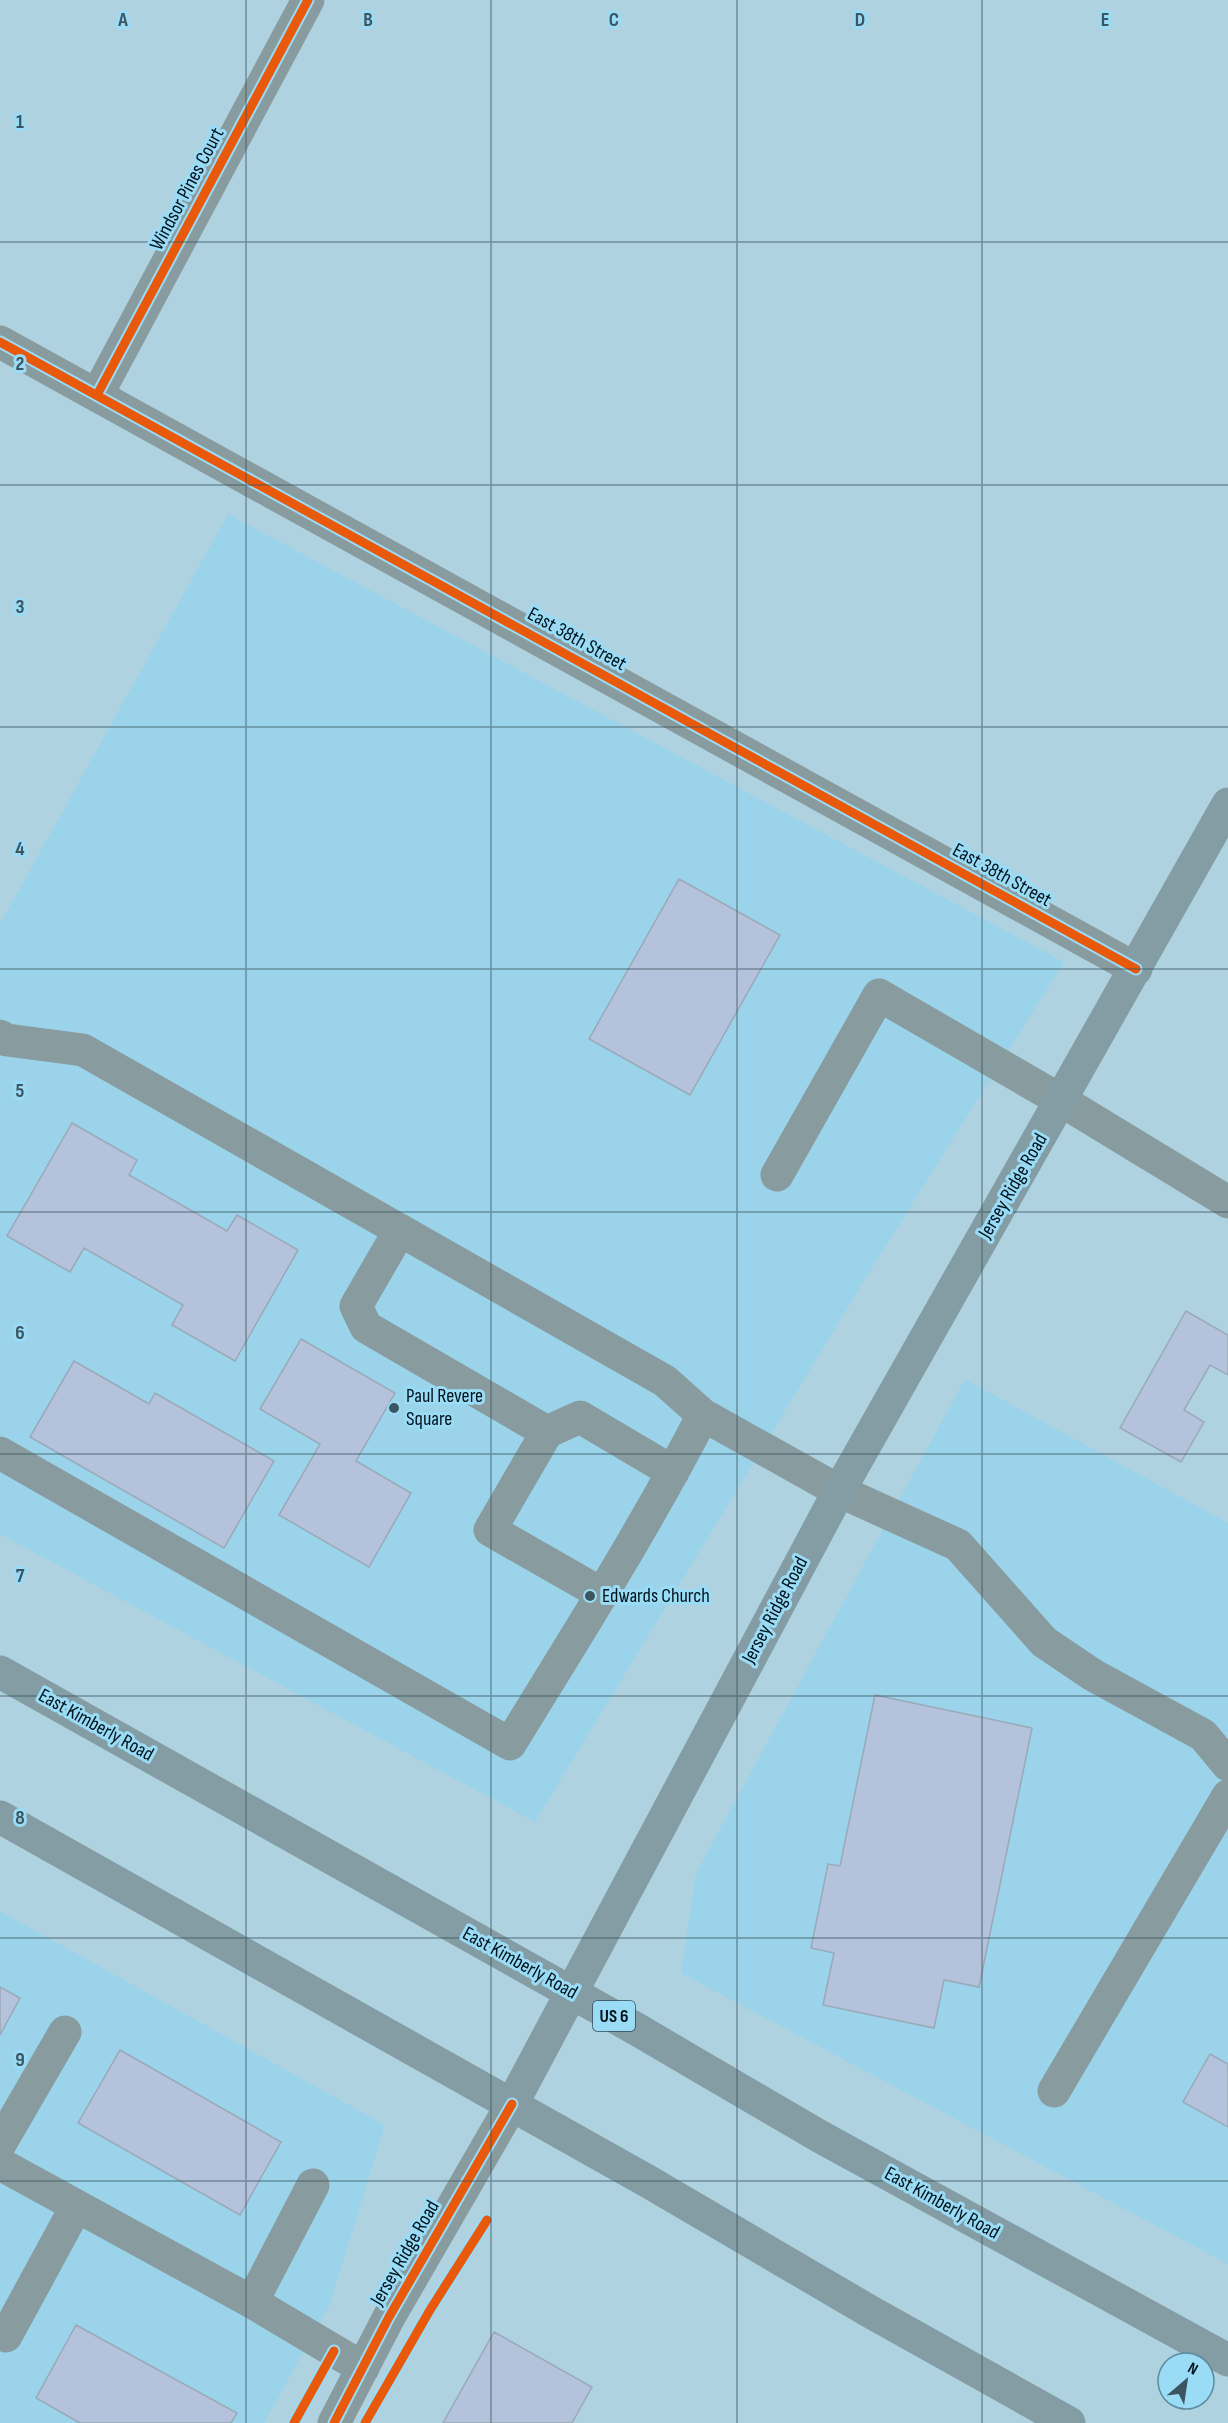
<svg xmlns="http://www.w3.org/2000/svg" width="1228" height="2423" viewBox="0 0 1228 2423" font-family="'Sofia Sans Condensed',sans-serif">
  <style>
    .built { fill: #9bd4ea }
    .building { fill: #b4c3db; stroke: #99a9b8; stroke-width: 1.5 }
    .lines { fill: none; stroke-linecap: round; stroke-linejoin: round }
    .minor { stroke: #889b9e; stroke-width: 33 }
    .major { stroke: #849ca3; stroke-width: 33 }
    .cycleway-casing { stroke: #9adbf5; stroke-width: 13 }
    .cycleway { stroke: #e8590c; stroke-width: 9 }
    .grid { fill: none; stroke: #3d5560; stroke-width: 1.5; stroke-opacity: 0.55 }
    .poi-dot { fill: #3d5560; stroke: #9adbf5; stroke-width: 2 }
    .labels { text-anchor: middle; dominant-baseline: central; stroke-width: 6; stroke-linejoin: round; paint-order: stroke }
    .shield { fill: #9adbf5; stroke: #2e4e5c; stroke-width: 1.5 }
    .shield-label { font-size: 18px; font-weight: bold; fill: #00121b }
    .street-label { font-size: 20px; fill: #00121b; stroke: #9adbf5 }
    .poi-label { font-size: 20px; fill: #00121b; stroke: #9adbf5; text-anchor: start }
    .grid-label { font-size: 20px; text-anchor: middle; font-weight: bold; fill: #3d5560; stroke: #9adbf5; stroke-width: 6; stroke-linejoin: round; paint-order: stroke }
  </style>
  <rect width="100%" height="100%" fill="#afd2e0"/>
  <path class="built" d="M228,514L1064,962L864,1281L535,1822L0,1534V924Z
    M965,1379L1228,1523V2264L681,1973L696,1873Z
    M0,1911L385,2125L330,2304L264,2423H0Z"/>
  <path class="building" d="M679,879L780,935L690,1095L589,1039Z
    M72,1123L137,1160L129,1175L227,1231L237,1215L298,1250L235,1361L172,1325L183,1305L84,1248L70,1272L7,1236Z
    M1186,1311L1228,1335V1375L1210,1365L1184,1410L1204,1422L1181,1462L1120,1428Z
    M301,1339L395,1393L356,1461L411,1493L369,1567L279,1515L320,1444L260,1409Z
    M74,1361L149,1404L155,1393L274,1461L224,1548L30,1437Z
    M875,1695L1032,1728L979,1987L944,1980L934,2028L823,2005L834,1953L811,1948L828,1864L840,1866Z
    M0,1987L20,1998L0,2035Z
    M120,2050L281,2142L240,2215L78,2123Z
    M1210,2054L1228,2064V2127L1183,2102Z
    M76,2325L237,2413L231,2423H80L36,2398Z
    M494,2332L592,2387L572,2423H443Z"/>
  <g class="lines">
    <path class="minor" d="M0,342L1136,969
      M97,395L308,0
      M0,1036L7,1040L83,1050L665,1381L703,1415L839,1491L958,1545L1044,1642L1093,1675L1203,1735L1228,1765
      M777,1175L879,995L1062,1101L1228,1202
      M400,1230L356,1306L366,1327L547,1432L490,1530L602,1594
      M547,1432L580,1417L673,1472
      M0,1453L510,1744C576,1636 645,1528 703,1415
      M1054,2091L1228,1796
      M0,2144L65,2032
      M0,2164L252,2302L363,2368
      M252,2302L313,2185
      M6,2336L76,2207
      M334,2423L389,2317L512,2104"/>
    <path class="major" d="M0,1672L638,2030L819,2136L1228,2360
      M0,1817L649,2182L869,2311L1069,2423
      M512,2104L839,1491L1228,804"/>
    <g class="cycleway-casing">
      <path id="cycleway" d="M0,342L1136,969
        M97,395L308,0
        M294,2423L334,2351
        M334,2423L389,2317L512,2104
        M365,2423L430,2310L487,2220"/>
    </g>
    <use href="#cycleway" class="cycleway"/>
  </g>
  <path class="grid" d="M246,0V2423M491,0V2423M737,0V2423M982,0V2423M0,242H1228M0,485H1228M0,727H1228M0,969H1228M0,1212H1228M0,1454H1228M0,1696H1228M0,1938H1228M0,2181H1228"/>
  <g class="poi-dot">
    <circle cx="394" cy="1408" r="6"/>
    <circle cx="590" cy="1596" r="6"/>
  </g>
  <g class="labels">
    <rect class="shield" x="593" y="2001" width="42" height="30" rx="4.5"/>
    <g class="shield-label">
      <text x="614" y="2016">US 6</text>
    </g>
    <g class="street-label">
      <text transform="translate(187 189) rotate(-62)">Windsor Pines Court</text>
      <text transform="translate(577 639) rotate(29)">East 38th Street</text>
      <text transform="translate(1002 875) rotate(29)">East 38th Street</text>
      <text transform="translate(1013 1186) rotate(-60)">Jersey Ridge Road</text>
      <text transform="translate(775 1610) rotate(-62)">Jersey Ridge Road</text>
      <text transform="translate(96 1725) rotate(29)">East Kimberly Road</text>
      <text transform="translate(520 1963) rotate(29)">East Kimberly Road</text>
      <text transform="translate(942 2203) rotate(29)">East Kimberly Road</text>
      <text transform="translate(405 2253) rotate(-60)">Jersey Ridge Road</text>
    </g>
    <g class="poi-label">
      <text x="406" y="1396">Paul Revere<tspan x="406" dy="23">Square</tspan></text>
      <text x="602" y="1596">Edwards Church</text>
    </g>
  </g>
  <g class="grid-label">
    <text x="123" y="26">A</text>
    <text x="368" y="26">B</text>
    <text x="614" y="26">C</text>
    <text x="860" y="26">D</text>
    <text x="1105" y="26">E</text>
    <text x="20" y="128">1</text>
    <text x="20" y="370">2</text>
    <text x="20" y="613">3</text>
    <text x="20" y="855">4</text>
    <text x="20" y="1097">5</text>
    <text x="20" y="1339">6</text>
    <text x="20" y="1582">7</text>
    <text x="20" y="1824">8</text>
    <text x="20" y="2066">9</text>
  </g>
  <g transform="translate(1186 2381) rotate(29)"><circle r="28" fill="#9adbf5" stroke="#5c8b9e" stroke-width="1.5"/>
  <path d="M0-4.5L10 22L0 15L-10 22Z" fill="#3d5560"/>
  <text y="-9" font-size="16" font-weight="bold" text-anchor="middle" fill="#00121b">N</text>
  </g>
</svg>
